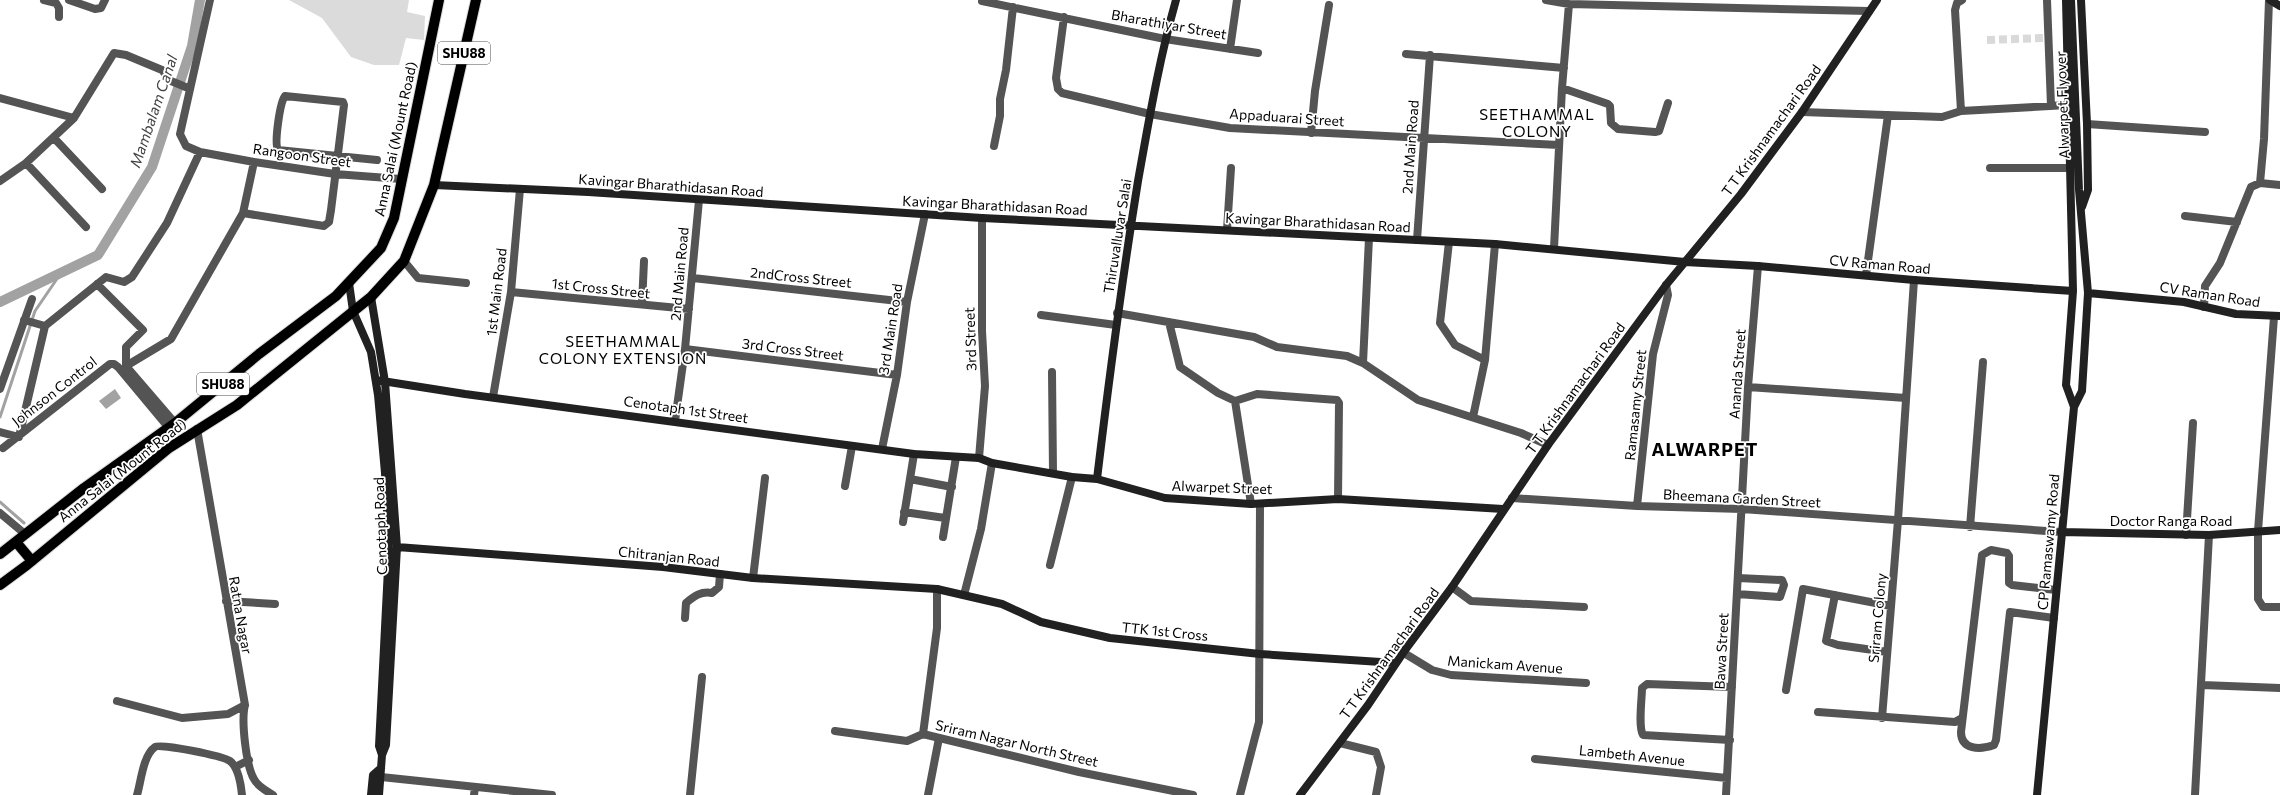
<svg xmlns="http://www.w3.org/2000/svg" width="2280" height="795" viewBox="0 0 2280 795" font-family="Commissioner,sans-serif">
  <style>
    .green { fill: #dbdbdb }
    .water { fill: #a2a2a2 }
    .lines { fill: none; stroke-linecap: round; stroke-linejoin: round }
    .stream { stroke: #a2a2a2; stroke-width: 3 }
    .canal { stroke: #a2a2a2; stroke-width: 10 }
    .street-tunnel { stroke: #d9d9d9; stroke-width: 8; stroke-dasharray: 8 4; stroke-linecap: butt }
    .primary-casing { stroke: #dbdbdb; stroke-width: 12 }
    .street { stroke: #545454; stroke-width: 8 }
    .secondary { stroke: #212121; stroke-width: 8 }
    .primary { stroke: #000; stroke-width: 10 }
    .labels { text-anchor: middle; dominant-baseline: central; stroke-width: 3.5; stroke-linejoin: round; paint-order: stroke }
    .shield { fill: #fff; stroke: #4c4c4c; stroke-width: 1 }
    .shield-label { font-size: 13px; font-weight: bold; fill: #000 }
    .street-label { font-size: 14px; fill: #000; stroke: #fff }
    .water-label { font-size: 15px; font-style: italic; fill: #434343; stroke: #fff }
    .neighbourhood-label { font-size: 15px; letter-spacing: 1px; fill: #000; stroke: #fff }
    .district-label { font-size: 18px; font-weight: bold; letter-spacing: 1px; fill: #000; stroke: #fff }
  </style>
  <rect width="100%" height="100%" fill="#fff"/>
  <path class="green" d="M289,0H409L407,12L425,16L424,40L406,38L399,65H374L351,57L322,18Z"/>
  <path class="water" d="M115,389L121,398L106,409L99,401Z"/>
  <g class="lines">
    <path class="stream" d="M0,417L35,311L61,273
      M0,502L24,523"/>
    <path class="canal" d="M0,302L98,255L152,167L192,46L200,0"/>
    <path class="street-tunnel" d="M1987,40L2043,38"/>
    <g class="primary-casing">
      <path id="primary" d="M16,542L32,561
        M0,554L84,488L175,423L259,354L336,296L381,248L394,218L439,0
        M0,585L27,565L169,448L237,405L371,297L404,261L434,185L476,0"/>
    </g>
    <path class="street" d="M44,0L56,3L59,8V17
      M69,0L95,9L101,8L105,0
      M210,0L180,134L186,146L200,152L254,162L335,174L401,179
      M1546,0L1569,4L1869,11
      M2047,0L2051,106
      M982,1L1165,39L1258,53
      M1064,17L1056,78L1058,89L1062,93L1150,114L1230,128L1559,145
      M1230,49L1237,0
      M1406,54L1564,68
      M1562,88L1608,104L1610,106L1611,123L1618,129L1655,132L1659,131L1668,103
      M0,98L74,118
      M1961,111L1955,10L1957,3L1962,0
      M1802,112L1942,117L1961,111L2068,105
      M2087,124L2205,132
      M1311,133L1315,91L1329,5
      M54,138L102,189
      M994,146L1000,116V99L1006,70L1013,7
      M26,163L86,227
      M1990,168H2069
      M0,181L26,163L74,118L114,53L126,55L162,70L171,81L188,88
      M2260,183L2264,139L2269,0
      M243,213L324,226L329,222L331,210L344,105L343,102L285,96C280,102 274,143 278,150L377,160
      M2185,216L2237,222
      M1227,230L1231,168
      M1417,240L1430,55
      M1449,242L1440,323L1455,345L1485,360
      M1554,248L1562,88L1569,4
      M404,261L418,278L466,283
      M1866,275L1888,115
      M693,278L907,302
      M97,284L143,330L126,347V366L175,423
      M511,292L689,309
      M642,304L644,261
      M2204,307L2205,286L2220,263L2251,187L2260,183L2280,185
      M1117,313L1254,337L1277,347L1347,356L1363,363L1418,400L1521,433L1548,445
      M1041,315L1116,325
      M2274,317L2258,531V599L2263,607H2280
      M24,320L45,326
      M1169,322L1180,367L1218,393L1235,401L1251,504
      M685,349L897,375
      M1363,363L1369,238
      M126,366L171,339L243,213L254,162
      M1052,372L1053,473
      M1748,387L1906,398
      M0,389L32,299
      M493,397L511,292L520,189
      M1235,401L1257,394L1337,400L1339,403L1338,499
      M1473,417L1485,360L1495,244
      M675,421L685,349L699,200
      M197,429L245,705C241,720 246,766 254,779C257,786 267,791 273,795
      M0,432L19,437L45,326L106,277L124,282L132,277L167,223L200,152
      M3,448L110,364H114L118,367L168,427
      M882,449L897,375L907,302L925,214
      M979,458L985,386L982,331V218
      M910,479L952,487
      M845,486L852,446
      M1512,498L1637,506L1742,509L2061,532
      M1637,506L1653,354L1668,295L1666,285
      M904,512L945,518
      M0,513L25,534
      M903,522L914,454
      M1970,527L1983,362
      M2186,535L2193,423
      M943,537L956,457
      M1050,565L1072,477
      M753,578L765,478
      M1452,587L1471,601L1584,607
      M1737,594L1780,597L1784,585L1782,580L1738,578
      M964,595L981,529L992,463
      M1835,595L1826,641L1838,645L1887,652
      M226,601L275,604
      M685,618L686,603C694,596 701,591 712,593L719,587L720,574
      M2054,618L2010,612L1996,740L1994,745C1980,750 1961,750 1961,732L1982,555L1991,550L2007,553L2009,556V583L2012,585L2056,590
      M1404,653L1432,670L1451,675L1586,683
      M2202,685L2280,688
      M1786,690L1803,589L1891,606
      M117,701L182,718L228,714L245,705
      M1818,712L1955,722L1962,718
      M1882,718L1898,520L1914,280
      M835,731L907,741L923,734L1079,772L1193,795
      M923,734L937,628V589
      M1730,740L1643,735C1638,727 1642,698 1642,688L1647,684L1732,687
      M1340,743L1376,752L1381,767L1376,795
      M1535,759L1727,778
      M235,767L249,760
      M381,777L552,795
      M137,795C141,782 143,755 155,747C160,743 223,756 230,761C238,767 241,785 242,795
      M474,795L475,787
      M690,795L702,677
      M928,795L939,738
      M1240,795L1259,722L1260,504
      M1726,795L1748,387L1758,266
      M2195,795L2209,535"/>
    <path class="secondary" d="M2066,0L2073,291L2066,385L2074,407
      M2081,0L2087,124L2088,190L2082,207
      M2270,0L2280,6
      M434,185L588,192L982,218L1495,244L1685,262L1758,266L1914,280L2073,291
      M349,283L353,311L371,352L378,395L385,473L389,549L379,746L382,755
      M2088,293L2184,302L2236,314L2280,316
      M371,297L385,382L397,547L386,745L382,755L379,795
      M376,380L465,394L914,454L979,458L992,463L1072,477L1097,479L1165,498L1251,504L1338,499L1503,509
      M1097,479C1109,379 1122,280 1138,181C1149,120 1159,60 1176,0
      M2061,532L2209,535L2280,530
      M397,547L663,567L753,578L937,589L1002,604L1041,622L1110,638L1260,654L1396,663
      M371,795L373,775L381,768
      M1300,795L1368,705L1405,650L1452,587L1548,445L1666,285L1741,194L1802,112L1877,0
      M2037,795L2074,407L2082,391L2088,293L2079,190L2071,0"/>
    <use href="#primary" class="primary"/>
  </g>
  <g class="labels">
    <g class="shield">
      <rect x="438" y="42" width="52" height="22" rx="3"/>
      <rect x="197" y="373" width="52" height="22" rx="3"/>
    </g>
    <g class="shield-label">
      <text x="464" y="53">SHU88</text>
      <text x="223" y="384">SHU88</text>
    </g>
    <g class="street-label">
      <text transform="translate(1169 24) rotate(10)">Bharathiyar Street</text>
      <text transform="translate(2062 105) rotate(-92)">Alwarpet Flyover</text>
      <text transform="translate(1287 117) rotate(4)">Appaduarai Street</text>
      <text transform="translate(1771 130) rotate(-54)">T T Krishnamachari Road</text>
      <text transform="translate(395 139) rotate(-78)">Anna Salai (Mount Road)</text>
      <text transform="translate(1410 147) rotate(-86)">2nd Main Road</text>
      <text transform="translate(302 155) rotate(8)">Rangoon Street</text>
      <text transform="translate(671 185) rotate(4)">Kavingar Bharathidasan Road</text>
      <text transform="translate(995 205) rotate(3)">Kavingar Bharathidasan Road</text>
      <text transform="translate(1318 222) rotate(3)">Kavingar Bharathidasan Road</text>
      <text transform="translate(1117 236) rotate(-81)">Thiruvalluvar Salai</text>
      <text transform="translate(1880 264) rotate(5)">CV Raman Road</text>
      <text transform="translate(679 274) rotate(-85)">2nd Main Road</text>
      <text transform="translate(801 277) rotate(6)">2ndCross Street</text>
      <text transform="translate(601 288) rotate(6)">1st Cross Street</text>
      <text transform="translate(496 292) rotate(-83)">1st Main Road</text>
      <text transform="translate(2210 294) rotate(9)">CV Raman Road</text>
      <text transform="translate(890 329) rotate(-81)">3rd Main Road</text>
      <text transform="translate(970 339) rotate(-92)">3rd Street</text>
      <text transform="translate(793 349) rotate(7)">3rd Cross Street</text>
      <text transform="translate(1737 374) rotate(-86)">Ananda Street</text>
      <text transform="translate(1575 388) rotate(-54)">T T Krishnamachari Road</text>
      <text transform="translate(54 391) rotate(-38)">Johnson Control</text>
      <text transform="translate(1635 405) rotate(-84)">Ramasamy Street</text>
      <text transform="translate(686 409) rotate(8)">Cenotaph 1st Street</text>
      <text transform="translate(122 470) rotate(-38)">Anna Salai (Mount Road)</text>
      <text transform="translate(1222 487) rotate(2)">Alwarpet Street</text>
      <text transform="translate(1742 498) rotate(3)">Bheemana Garden Street</text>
      <text x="2171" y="520">Doctor Ranga Road</text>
      <text transform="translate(380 526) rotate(-92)">Cenotaph Road</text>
      <text transform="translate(2048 542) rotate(-85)">CP Ramaswamy Road</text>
      <text transform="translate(669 556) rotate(6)">Chitranjan Road</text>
      <text transform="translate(241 615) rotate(80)">Ratna Nagar</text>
      <text transform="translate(1877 618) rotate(-85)">Sriram Colony</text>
      <text transform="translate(1165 631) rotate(6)">TTK 1st Cross</text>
      <text transform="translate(1721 651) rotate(-87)">Bawa Street</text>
      <text transform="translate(1389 653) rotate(-54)">T T Krishnamachari Road</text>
      <text transform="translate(1505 664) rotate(4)">Manickam Avenue</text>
      <text transform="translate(1017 743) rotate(13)">Sriram Nagar North Street</text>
      <text transform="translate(1632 755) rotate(6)">Lambeth Avenue</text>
    </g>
    <g class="water-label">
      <text transform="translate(153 111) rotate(-71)">Mambalam Canal</text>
    </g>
    <g class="neighbourhood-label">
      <text x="1537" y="114">SEETHAMMAL<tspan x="1537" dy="17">COLONY</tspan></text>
      <text x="623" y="341">SEETHAMMAL<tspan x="623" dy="17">COLONY EXTENSION</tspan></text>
    </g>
    <g class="district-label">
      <text x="1705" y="449">ALWARPET</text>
    </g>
  </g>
</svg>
